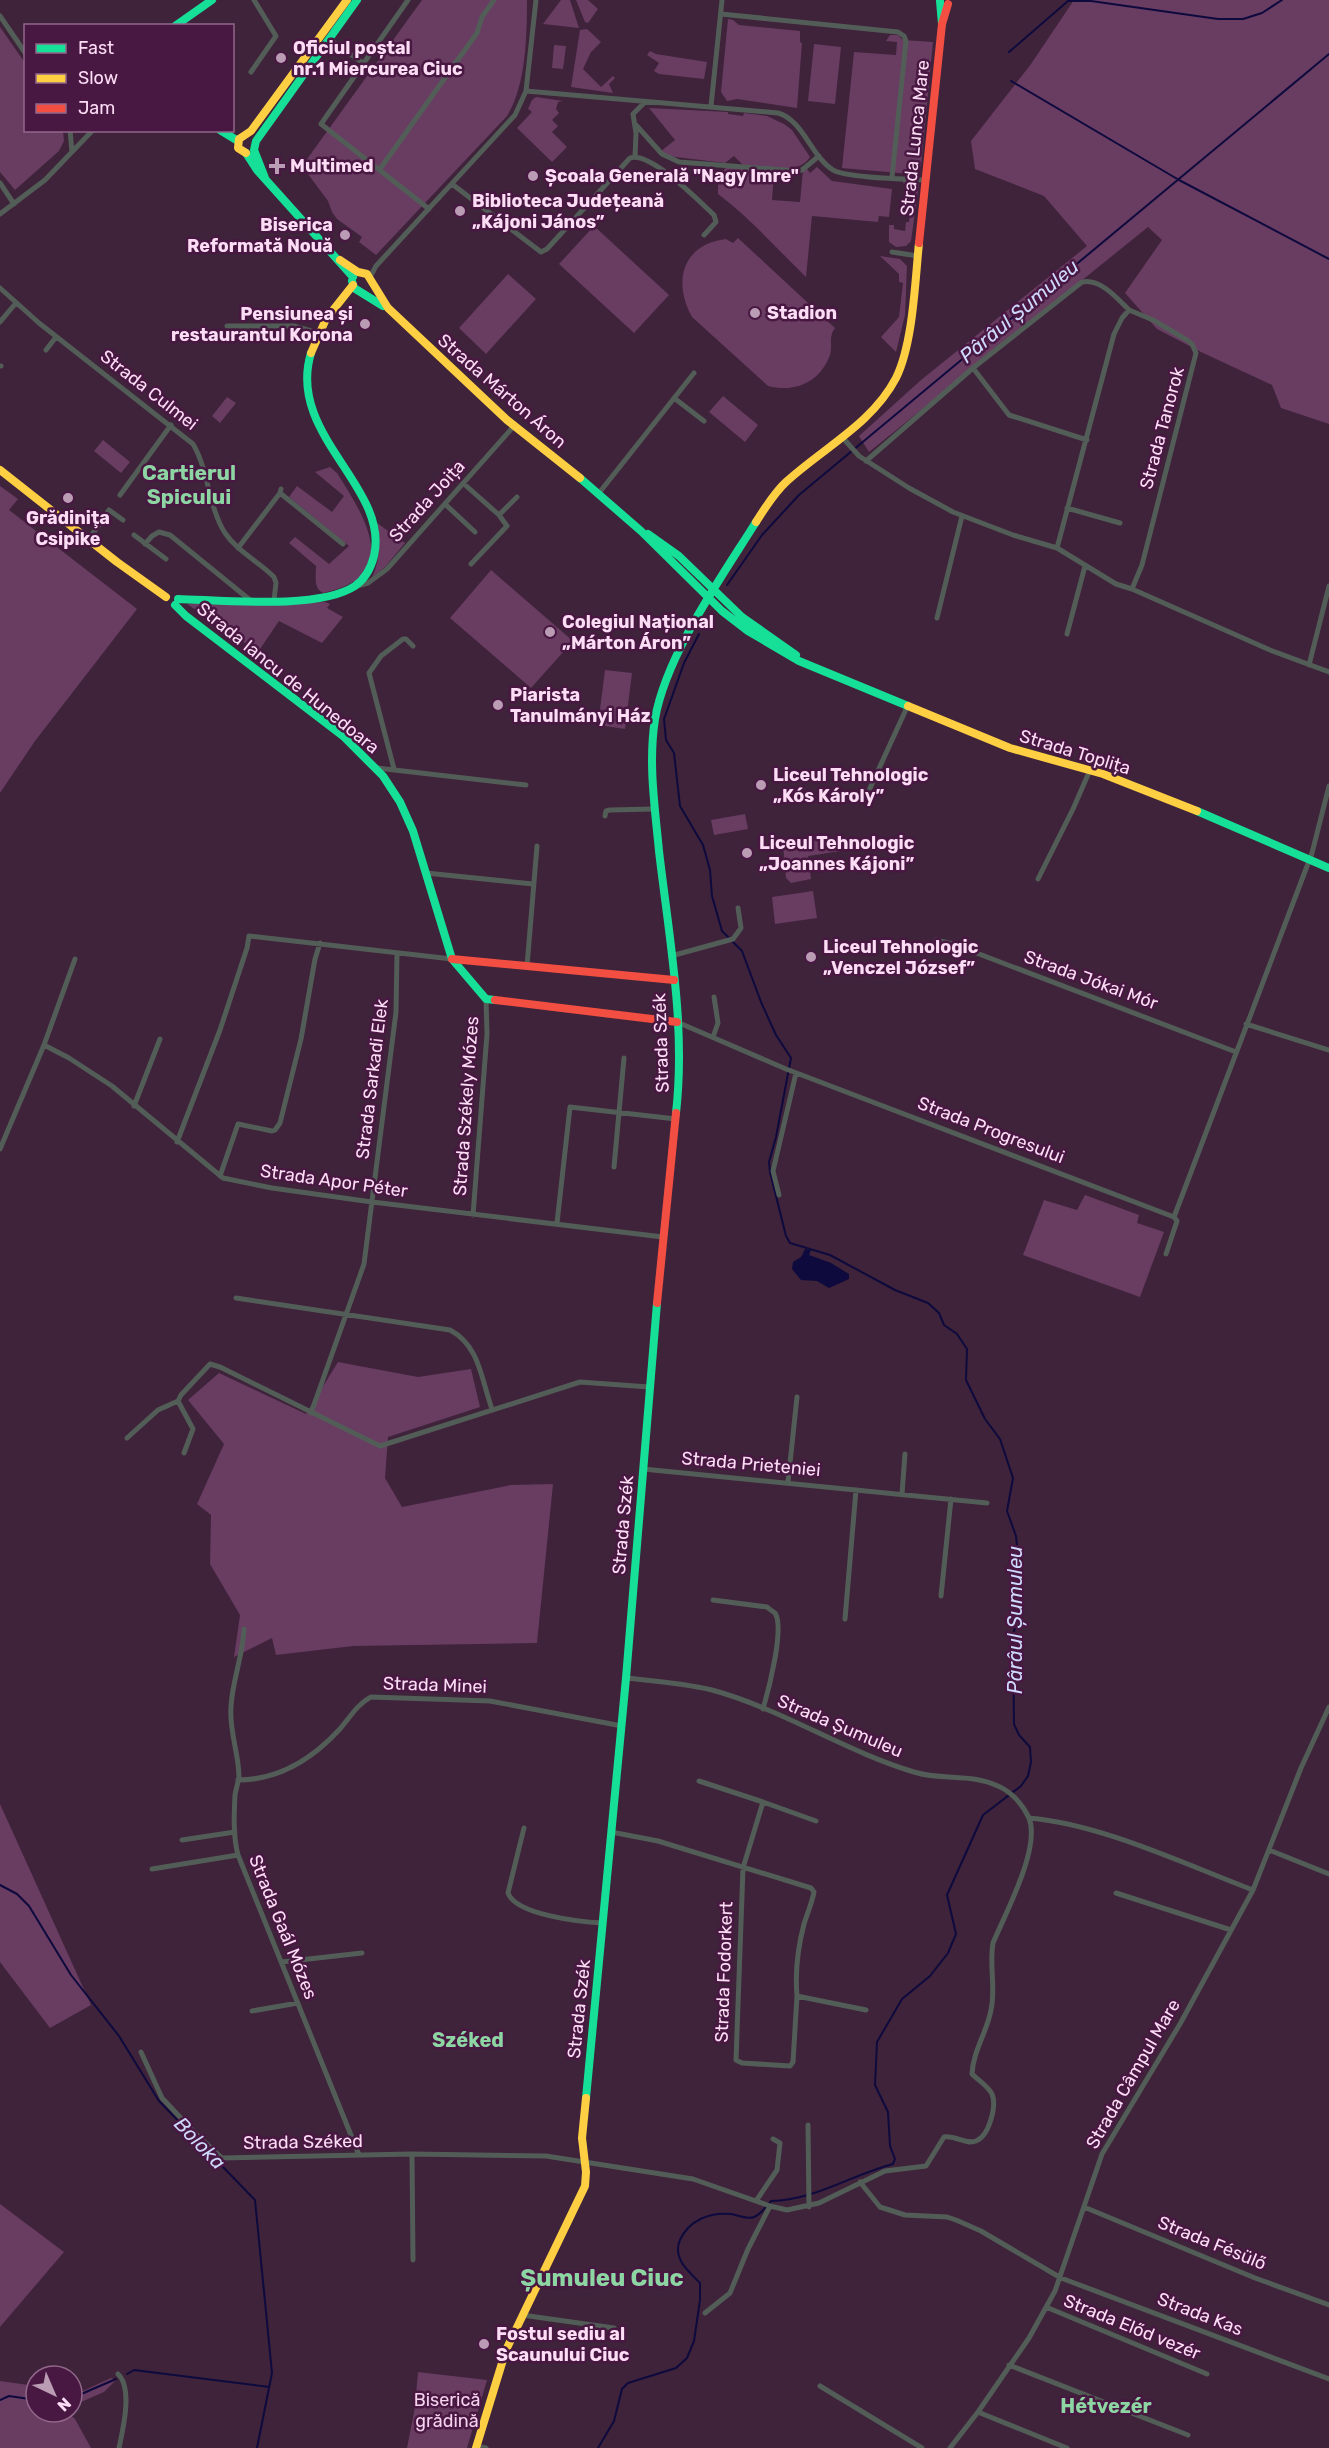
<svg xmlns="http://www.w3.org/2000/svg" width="1329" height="2448" viewBox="0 0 1329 2448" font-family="Rubik,sans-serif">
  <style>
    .green { fill: #693c62 }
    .water { fill: #0e0a3e }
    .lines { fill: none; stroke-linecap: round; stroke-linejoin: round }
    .stream { stroke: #0e0a3e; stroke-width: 2 }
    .street { stroke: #535d57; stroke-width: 5 }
    .fast { stroke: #16e098; stroke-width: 8 }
    .slow { stroke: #ffcf43; stroke-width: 8 }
    .jam { stroke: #f24e42; stroke-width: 8 }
    .poi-dot { fill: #ba9cb4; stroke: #491842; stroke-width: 2 }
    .labels { text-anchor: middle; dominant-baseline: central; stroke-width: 5; stroke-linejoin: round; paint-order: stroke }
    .poi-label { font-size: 18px; font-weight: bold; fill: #fdddf6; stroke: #491842; text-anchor: start }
    .street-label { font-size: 18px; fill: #fdddf6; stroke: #491842 }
    .park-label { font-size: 18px; fill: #f5d3ee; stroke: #491842 }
    .water-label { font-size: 20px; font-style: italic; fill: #cfd9fd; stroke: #491842 }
    .neighbourhood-label { font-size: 20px; font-weight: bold; fill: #8ed5a4; stroke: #491842 }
    .quarter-label { font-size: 21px; font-weight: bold; fill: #8ed5a4; stroke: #491842 }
    .district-label { font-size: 24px; font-weight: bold; fill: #8ed5a4; stroke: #491842 }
  </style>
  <rect width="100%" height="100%" fill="#3e233a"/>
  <path class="green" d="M422,0H527C527,35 526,86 507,116L376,255L359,242L362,237L337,219L332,212L328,201L302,166Z
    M561,0H570L579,28L543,24Z
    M576,0H588L598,9L588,23L585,22Z
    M1074,0H1329V424L1281,408L1272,385L1201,352L1157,329L1125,293L1162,240L1148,227L869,452L859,436L921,380L1087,246L1044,196L975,169L971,141L1031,64Z
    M728,19L733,20L739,25L800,31V42L802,43L797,108L737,99L727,101L721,92Z
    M0,27L25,63L26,130L63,131L64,141L59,151L15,190L0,172Z
    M587,29L601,42L591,52L583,69L601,87L613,76L615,78L609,84L613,93L571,87L580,30Z
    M890,35H898L903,40L933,42L921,166L918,171L910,174L842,168L854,52L896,55L897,42L886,41Z
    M814,44L841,47L835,104L808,101Z
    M554,45L566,46L563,69L552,68Z
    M650,51L656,54L707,62L704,79L659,74L654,71L659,63L647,55Z
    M536,97L563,101L558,102L556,109L559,113L552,120L558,126L552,132L567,147L552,162L517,128L532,112L528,109L532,100Z
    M649,108L728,112V114L743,116L744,113L767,116L784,124L792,130L810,157C797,177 763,167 743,165L734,156L725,163L668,156L661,151L675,140Z
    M726,167L774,172L772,200L800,202L803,170L807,169L810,173L817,167L832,181L892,189L889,217L879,216L878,222L812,216L806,277C777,249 750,218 718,194V180Z
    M903,181L919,184L911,241L906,246L896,247L889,242V225H894V229L905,231L906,222H909L910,210H907L908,204H911L912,192L910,191V184L903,183Z
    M594,226L669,295L634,333L559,264Z
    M738,238L835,328C828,337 833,345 830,355C820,382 796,393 768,386L692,317C672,281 683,244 726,239L733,243Z
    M880,256L900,259L907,266L905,315L896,352L881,337L899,317L903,283L899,282V274Z
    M508,274L536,299L486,354L459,328Z
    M723,396L758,425L745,442L709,412Z
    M227,397L236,403L220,423L212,416Z
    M103,440L130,462L121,473L94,451Z
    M330,467L337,473C353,499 394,556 355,581C346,587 334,590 324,593C313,589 316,577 316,566L289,543L295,537L329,564L349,546L289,497L297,486L332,512L344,496L315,472Z
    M0,486L18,499L9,510L137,609L35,741L0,793Z
    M377,523L405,543L385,567L372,577C381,559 379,542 377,523Z
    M491,570L573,641L531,688L450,618Z
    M221,601L261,605L325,602L330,604L327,608L343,617L322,643L279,621L258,652L187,604Z
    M605,670L632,673L625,729L598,725Z
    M745,814L748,829L714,835L711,820Z
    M840,837L841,851L808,856L811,879L791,883L786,878L783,845Z
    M813,891L817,918L775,924L772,897Z
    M1085,1195L1139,1215L1137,1223L1164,1232L1140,1297L1023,1255L1044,1200L1077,1210Z
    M338,1362L418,1377L471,1369L480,1407L388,1437L385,1478L402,1507L511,1485L553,1484L537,1643L353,1646L276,1655L272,1638L234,1657L240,1615L210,1564L211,1515L197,1504L224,1444L188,1400L219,1373L306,1414Z
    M0,1804L91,2005L50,2028L0,1962Z
    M0,2204L64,2252L0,2327Z
    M418,2372L487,2380L467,2448H407L415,2407Z
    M111,2378L116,2380L104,2392L72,2406V2396Z
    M0,2381L36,2386V2412H67L75,2419L91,2448H0Z"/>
  <path class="water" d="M805,1249L811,1250L809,1255L831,1263L849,1274V1279L829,1288L817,1281L801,1280L792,1269L793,1262L801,1257Z"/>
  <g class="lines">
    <path class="stream" d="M1068,1H1091L1218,19H1243L1262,13L1282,0
      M1009,52L1068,1
      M1011,81L1179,180L1329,259
      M727,585L762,535L799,495L1329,54
      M0,1885L17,1894L29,1906L71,1975L119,2036L159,2101L255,2200L272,2373L257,2448
      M127,2374L134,2370L269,2387
      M72,2398L116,2379
      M0,2400L9,2396L36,2400
      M598,2448L614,2421L622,2389L628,2383L676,2368L687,2358L694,2341L700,2300V2283C688,2271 672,2258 680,2240C689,2220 710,2212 731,2214C739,2215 747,2220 754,2217C761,2214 767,2206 771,2201C815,2200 851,2175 893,2164L895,2159L890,2146L888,2112L875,2085L877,2042L902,1999L930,1976L948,1953L956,1934L947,1895L983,1815L1021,1786L1028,1776L1031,1762L1030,1747L1019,1735L1014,1724L1013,1635L1017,1620L1019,1567L1016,1536L1007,1511L1013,1478L1000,1439L985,1419L966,1380L967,1349L957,1334L944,1325L939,1313L928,1303L895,1290L830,1255L790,1243L786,1236L770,1172L769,1162L776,1137L791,1058L776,1035L761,1002L742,951L722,931L712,896L710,870L703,845L680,806L674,753L666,740L664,719L684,663L699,634"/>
    <path class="street" d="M408,0L321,124L429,209
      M721,14L898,32L904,36L906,41L892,177
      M0,16L26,54
      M329,39L363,63
      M251,72L276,36L254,0
      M526,91L778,113C803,120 811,156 833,170C846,178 907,179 926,180
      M711,106L722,0
      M636,125L662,154L679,162L797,171L802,170L819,156
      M70,130L72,152
      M635,157L636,133L633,114L645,102
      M380,169L477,33L482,17L494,0
      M0,183L14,204
      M452,184L541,252L547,249L630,158C650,151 699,201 714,215L716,222L704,235
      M0,214L45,180L93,130
      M892,252L918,256
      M370,277L376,266L515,115L526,91L536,0
      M0,288L39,323L193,444C209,471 208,506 225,533C238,552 258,561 274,577L276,583L274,600
      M0,322L16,303
      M227,326H294L318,333
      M46,350L56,337
      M0,366H1
      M973,368L1009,415L1087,440
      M674,398L704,421
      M842,437L859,456L909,488L953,512L1013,535L1057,548L1116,584L1132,589L1270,650L1329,672
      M866,461L973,368L1082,282C1100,278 1117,298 1129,310
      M463,483L499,515
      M280,493L343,544
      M599,493L694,373
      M120,495L171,425
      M445,504L475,532
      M1067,508L1120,523
      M134,535L166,559
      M89,539L109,510L123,520
      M145,544L152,536L159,532L170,535L250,600
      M238,548L280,493L281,489
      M1057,548L1114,334L1122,318L1129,310L1153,320L1187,340L1192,344L1196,353L1142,565L1132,589
      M471,564L507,526L499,515L517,497
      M357,586L368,583L387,569L514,426
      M937,618L962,516
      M1067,634L1085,566
      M1309,665L1329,586
      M377,768L526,785
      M394,769L369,673L381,656L403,639H406L413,646
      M866,797L908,705
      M605,816L606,811L610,810L654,809
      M426,873L533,884
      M1038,879L1073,809L1090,770
      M936,940L953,944L1236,1052
      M671,956L733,939L741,928L738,908
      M527,966L537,846
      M677,1022L786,1069L1174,1217
      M1246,1024L1329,1050
      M713,1037L718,1023L714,997
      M44,1045L69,1058L112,1086L223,1178L272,1188L372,1202L663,1237
      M134,1106L160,1039
      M177,1142L220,1030L247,948L249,936L452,959
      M0,1149L44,1045L75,959
      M614,1167L624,1058
      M220,1176L238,1124L272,1131L275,1130L280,1123L301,1039L315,959L320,943
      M779,1195L773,1171L796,1073
      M473,1215L487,1034L486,999
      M557,1223L570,1107L676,1119
      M1166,1254L1177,1221L1174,1217L1312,853L1329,786
      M236,1298L450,1330C480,1346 481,1379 492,1409
      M311,1413L364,1264L396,1012L397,953
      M127,1438L158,1410L178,1401
      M184,1453L193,1429L178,1401L181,1395L210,1364L220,1367L380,1446L580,1382L649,1387
      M643,1469L987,1503
      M788,1482L797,1397
      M902,1494L905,1454
      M941,1596L951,1499
      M713,1600L767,1607C769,1609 774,1612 775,1613C785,1628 768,1692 763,1709
      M845,1619L856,1490
      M244,1629C243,1656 232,1681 231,1707C229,1731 239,1754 239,1777C238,1783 236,1789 235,1795C234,1815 233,1836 238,1855L359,2155
      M238,1780C278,1780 312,1759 339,1730C349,1719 357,1704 371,1697L490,1701L622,1726
      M699,1781L763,1802
      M1029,1818C1101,1824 1184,1864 1253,1890
      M524,1828L508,1893C516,1915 581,1922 603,1923
      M611,1832L658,1841L811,1888L814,1892C812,1903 807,1914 804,1924C798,1947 795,1973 797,1996L866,2010
      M182,1840L235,1832
      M1269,1850L1329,1874
      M152,1869L238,1855
      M1116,1893L1231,1930
      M282,1962L362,1953
      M797,1996L793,2062L790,2066L742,2063L736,2060L743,1868L763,1802L816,1821
      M252,2011L298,2003
      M141,2052L162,2098L195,2133L222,2158L412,2154L546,2156L693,2179L770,2206L787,2210L819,2203L885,2171L926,2166L944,2137C955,2135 966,2145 976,2141C989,2136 997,2106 992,2094C988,2086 978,2080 972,2074C973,2051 987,2032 991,2010C996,1988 989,1965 993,1943C1005,1914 1041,1848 1029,1818C1023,1805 1012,1792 998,1786C971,1773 942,1781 914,1772C844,1751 782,1709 712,1690C684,1683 655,1681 626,1678
      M808,2125L809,2207
      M412,2154L413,2260
      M860,2182L880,2207L905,2215L947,2217L956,2220L981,2231L1061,2278L1329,2379
      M756,2201L777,2170L780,2143L773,2139
      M1084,2207L1255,2278L1329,2305
      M1046,2307L1207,2374
      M705,2313L730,2293L748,2249L770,2206
      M522,2315L614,2328
      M1009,2365L1188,2435
      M118,2374C133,2388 123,2429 119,2448
      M820,2386L922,2448
      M978,2412L1067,2448
      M476,2446L486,2448
      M950,2448L978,2412L1029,2338L1055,2291L1102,2154L1180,2024L1253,1890L1301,1768L1329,1707"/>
    <path class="fast" d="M940,1L942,24
      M175,26L212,0
      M220,130L238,141
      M246,153L257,170L353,277
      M265,178L254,150L256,141L357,0
      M352,281L354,288L383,306
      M580,478L641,531L722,611L748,631L799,661L908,706
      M648,534L679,556L742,617L796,655
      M178,599C221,600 319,610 355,586C365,579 371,568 374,556C390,487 286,435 311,353
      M175,605L186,616L343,736L383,776L400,802L413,831L452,959L486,999L495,1000
      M1197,811L1329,868
      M676,1113C686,1026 669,937 659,851C655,808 648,763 655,719C666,655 721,578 756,522
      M586,2098L626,1678L657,1303"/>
    <path class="slow" d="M246,153L238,148L239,139L251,131L347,0
      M340,260L358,272L367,274L388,308L507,420L580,478
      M311,353L326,319L353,285
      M0,470L117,562L166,597
      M756,522C765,508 774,493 786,482C823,448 872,424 896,378C913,344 915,282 919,243
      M908,706L1010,748L1103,774L1197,811
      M476,2448L506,2350L585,2186L586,2172L582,2138L586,2098"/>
    <path class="jam" d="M919,243L942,24L948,4
      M452,959L674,980
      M495,1000L677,1022
      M657,1303L676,1113"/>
  </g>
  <g class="poi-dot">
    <circle cx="281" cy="58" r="6"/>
    <path d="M274 157h6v6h6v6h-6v6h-6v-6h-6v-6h6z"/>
    <circle cx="533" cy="176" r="6"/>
    <circle cx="460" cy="211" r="6"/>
    <circle cx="345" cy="235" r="6"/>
    <circle cx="755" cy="313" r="6"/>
    <circle cx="365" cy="324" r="6"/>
    <circle cx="68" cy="498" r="6"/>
    <circle cx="550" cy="632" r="6"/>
    <circle cx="498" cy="705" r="6"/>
    <circle cx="761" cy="785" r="6"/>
    <circle cx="747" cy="853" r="6"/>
    <circle cx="811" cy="957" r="6"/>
    <circle cx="484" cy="2344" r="6"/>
  </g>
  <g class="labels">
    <g class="poi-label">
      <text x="293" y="48">Oficiul poștal<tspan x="293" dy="21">nr.1 Miercurea Ciuc</tspan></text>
      <text x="290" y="166">Multimed</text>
      <text x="545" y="176">Școala Generală "Nagy Imre"</text>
      <text x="472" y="201">Biblioteca Județeană<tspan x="472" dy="21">„Kájoni János”</tspan></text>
      <text x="333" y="225" text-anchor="end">Biserica<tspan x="333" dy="21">Reformată Nouă</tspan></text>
      <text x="767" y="313">Stadion</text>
      <text x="353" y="314" text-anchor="end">Pensiunea și<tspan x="353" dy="21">restaurantul Korona</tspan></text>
      <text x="68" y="518" text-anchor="middle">Grădiniţa<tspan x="68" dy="21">Csipike</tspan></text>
      <text x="562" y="622">Colegiul Național<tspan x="562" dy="21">„Márton Áron”</tspan></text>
      <text x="510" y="695">Piarista<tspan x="510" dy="21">Tanulmányi Ház</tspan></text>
      <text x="773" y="775">Liceul Tehnologic<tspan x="773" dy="21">„Kós Károly”</tspan></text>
      <text x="759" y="843">Liceul Tehnologic<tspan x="759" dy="21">„Joannes Kájoni”</tspan></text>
      <text x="823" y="947">Liceul Tehnologic<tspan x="823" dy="21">„Venczel József”</tspan></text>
      <text x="496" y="2334">Fostul sediu al<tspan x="496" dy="21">Scaunului Ciuc</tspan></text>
    </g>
    <g class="street-label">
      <text transform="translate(915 138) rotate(-84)">Strada Lunca Mare</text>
      <text transform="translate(149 390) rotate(38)">Strada Culmei</text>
      <text transform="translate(502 391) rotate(41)">Strada Márton Áron</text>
      <text transform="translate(1162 428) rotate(-75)">Strada Tanorok</text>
      <text transform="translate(427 501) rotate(-48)">Strada Joița</text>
      <text transform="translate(288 678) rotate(39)">Strada Iancu de Hunedoara</text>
      <text transform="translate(1075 752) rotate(17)">Strada Toplița</text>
      <text transform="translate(1091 980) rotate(20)">Strada Jókai Mór</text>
      <text transform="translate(661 1043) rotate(-92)">Strada Szék</text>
      <text transform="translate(372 1079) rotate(-83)">Strada Sarkadi Elek</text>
      <text transform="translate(466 1106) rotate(-86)">Strada Székely Mózes</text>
      <text transform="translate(991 1130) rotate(21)">Strada Progresului</text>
      <text transform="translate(334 1181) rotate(8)">Strada Apor Péter</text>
      <text transform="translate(751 1464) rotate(5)">Strada Prieteniei</text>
      <text transform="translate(623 1525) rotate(-85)">Strada Szék</text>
      <text transform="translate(435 1685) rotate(2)">Strada Minei</text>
      <text transform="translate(840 1726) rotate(23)">Strada Șumuleu</text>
      <text transform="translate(283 1927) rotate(68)">Strada Gaál Mózes</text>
      <text transform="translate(724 1972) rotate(-88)">Strada Fodorkert</text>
      <text transform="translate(579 2009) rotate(-84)">Strada Szék</text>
      <text transform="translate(1133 2074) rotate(-60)">Strada Câmpul Mare</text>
      <text transform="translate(303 2142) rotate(-1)">Strada Széked</text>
      <text transform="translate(1212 2243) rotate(22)">Strada Fésülő</text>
      <text transform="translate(1200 2314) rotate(21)">Strada Kas</text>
      <text transform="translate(1132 2327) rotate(22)">Strada Előd vezér</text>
    </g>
    <g class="park-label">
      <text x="447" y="2400">Biserică<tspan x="447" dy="21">grădină</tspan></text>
    </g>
    <g class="water-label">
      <text transform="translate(1019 311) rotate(-40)">Pârâul Șumuleu</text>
      <text transform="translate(1015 1620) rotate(-90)">Pârâul Șumuleu</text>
      <text transform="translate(200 2143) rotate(46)">Boloka</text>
    </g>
    <g class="neighbourhood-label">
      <text x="468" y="2040">Széked</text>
      <text x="1106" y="2406">Hétvezér</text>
    </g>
    <g class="quarter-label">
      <text x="189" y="472">Cartierul<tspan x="189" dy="24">Spicului</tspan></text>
    </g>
    <g class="district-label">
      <text x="602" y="2278">Șumuleu Ciuc</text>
    </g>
  </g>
  <rect x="24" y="24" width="210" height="108" fill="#491842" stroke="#91678a" stroke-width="1.5"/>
  <rect x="36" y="44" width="30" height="9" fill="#16e098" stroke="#91678a" stroke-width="1.5"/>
  <text x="78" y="54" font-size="18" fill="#fdddf6">Fast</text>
  <rect x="36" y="74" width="30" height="9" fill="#ffcf43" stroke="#91678a" stroke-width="1.5"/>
  <text x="78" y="84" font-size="18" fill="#fdddf6">Slow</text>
  <rect x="36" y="104" width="30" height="9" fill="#f24e42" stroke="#91678a" stroke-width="1.5"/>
  <text x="78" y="114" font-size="18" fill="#fdddf6">Jam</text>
  <g transform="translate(54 2394) rotate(136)"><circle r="28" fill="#491842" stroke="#91678a" stroke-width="1.5"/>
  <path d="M0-4.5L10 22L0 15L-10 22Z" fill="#ba9cb4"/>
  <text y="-9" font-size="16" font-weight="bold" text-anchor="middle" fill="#fdddf6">N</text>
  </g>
</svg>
